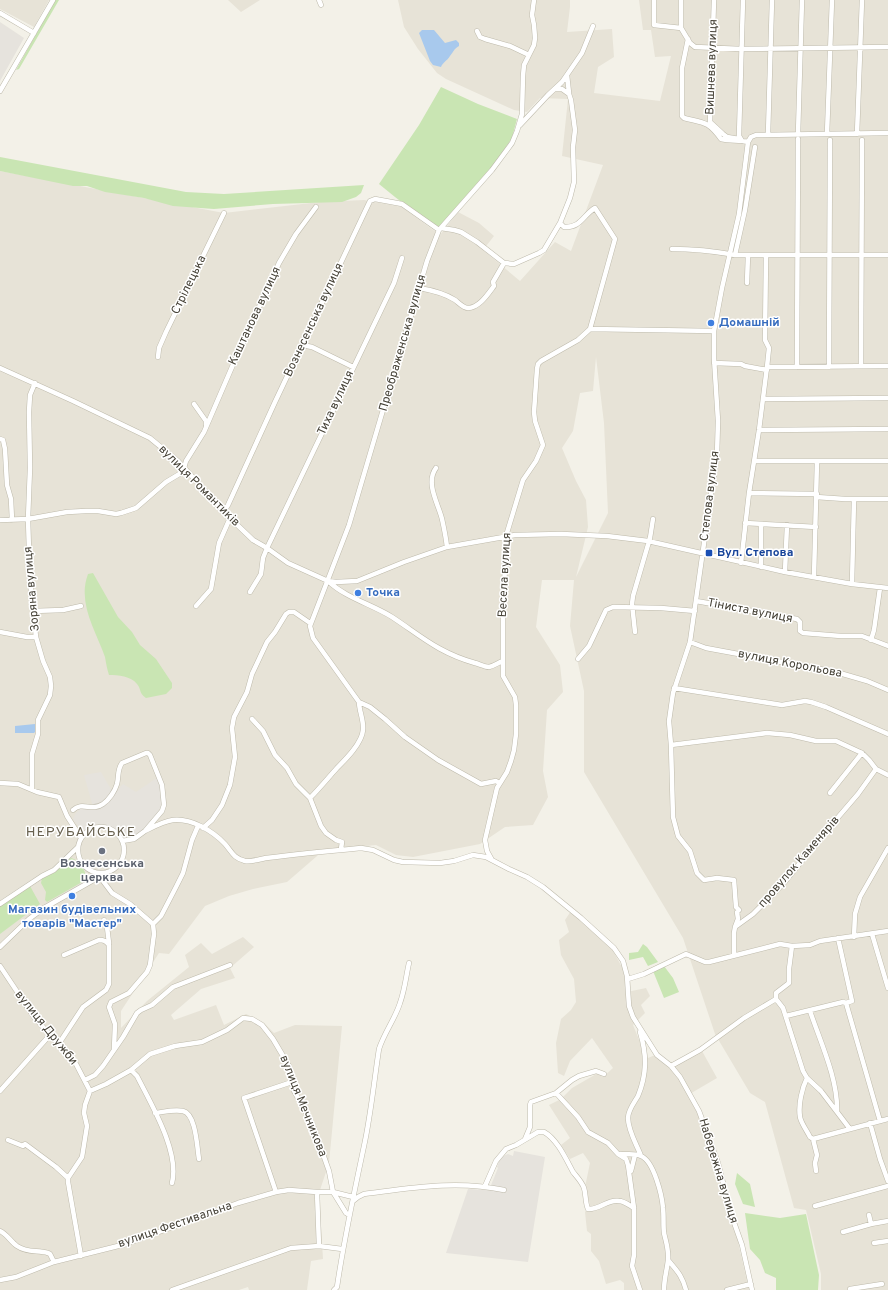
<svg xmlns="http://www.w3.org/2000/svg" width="888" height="1290" viewBox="0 0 888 1290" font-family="Overpass,sans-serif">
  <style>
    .residential { fill: #e7e3d7; fill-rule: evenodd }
    .industrial { fill: #e6e3dd }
    .green { fill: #c9e5b3 }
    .water { fill: #a8c9ed }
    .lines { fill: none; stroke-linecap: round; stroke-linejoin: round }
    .minor-casing { stroke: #bebaab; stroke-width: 5.5 }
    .minor { stroke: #fff; stroke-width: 4.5 }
    .shop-dot { fill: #3f7fe0; stroke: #fff; stroke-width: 1.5 }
    .transit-dot { fill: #1a4fb4; stroke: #fff; stroke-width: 1.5 }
    .worship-dot { fill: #6b7280; stroke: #fff; stroke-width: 1.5 }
    .labels { text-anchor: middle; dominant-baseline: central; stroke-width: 3; stroke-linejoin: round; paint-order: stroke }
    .street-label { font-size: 12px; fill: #464237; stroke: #fff }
    .shop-label { font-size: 12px; font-weight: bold; fill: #366cbe; stroke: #fff; text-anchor: start }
    .transit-label { font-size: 12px; font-weight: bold; fill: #164399; stroke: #fff; text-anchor: start }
    .worship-label { font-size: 12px; font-weight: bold; fill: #5b616d; stroke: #fff }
    .quarter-label { font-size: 14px; letter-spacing: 1px; fill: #68614f; stroke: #fff }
  </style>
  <rect width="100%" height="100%" fill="#f3f1e8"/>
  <path class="residential" d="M0,0H49L34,27L0,9Z
    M228,0H260L241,12Z
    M398,0H570V7L567,32L612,29L614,57L598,67L594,93L660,101L671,56L655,57L651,30H643L639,0H888V1290H821V1274L806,1210L794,1208L765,1102L750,1093L715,1034L683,938L584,772V691L570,626L574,580H542L536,627L560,665L563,692L547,710L543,771L548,797L533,825L505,827L480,844L413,857L396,855L376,845L324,850L287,882L253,889L229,896L205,906L169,954L159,953L121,1011V1028L147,1001L189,967L185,955L201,943L212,954L243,937L254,947L230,968L235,978L201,989L171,1015L174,1020L216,1005L224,1025L246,1014L263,1022L274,1033L295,1025L342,1026L329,1163L319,1193L323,1259L311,1261L307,1290H249L248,1287L239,1290H0V171L224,213L320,202L364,200L402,207L440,235L458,212L479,223L494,236L483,250L520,281L555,242L571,251L603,165L562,156L568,99L540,98L527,112L514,110L446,79L437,73L418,49L404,27ZM596,357L604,423L608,513L576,577L588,527L586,500L576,481L562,448L573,431L580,393L593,391Z
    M571,911L612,949L623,969L626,976L627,992L646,988L650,996L641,1005L645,1013L633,1025L642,1047L648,1058L655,1055L670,1069L702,1051L717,1078L688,1095L696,1109L713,1156L728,1216L736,1233L749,1290H624V1283L620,1280L606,1284L599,1261L591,1251V1234L587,1231L585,1212L590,1205L585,1187L590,1163L583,1153L570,1159L561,1145L570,1138L549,1105L561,1099L572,1088L598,1073L603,1077L613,1068L592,1038L570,1061L564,1076L558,1073L556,1043L561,1019L571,1010L576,1002L574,979L561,955L559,940L569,932L565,920Z"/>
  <path class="industrial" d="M0,22L24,38L0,81Z
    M101,772L112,791L102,804L93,807L84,775Z
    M158,777L164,798L163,812L136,836L108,828H91L82,831L73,819L76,813L80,809H92L103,806L123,784L136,792Z
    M514,1151L545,1157L528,1262L446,1253L468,1189L489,1190L498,1168L497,1167L499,1161L503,1156L508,1154L513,1156Z"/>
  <path class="green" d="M55,0H59L19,69L16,70Z
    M441,87L478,104L517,119L512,138L495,163L437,229L395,197L379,184L419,125Z
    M0,157L186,192L224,194L364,185L361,193L356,197L342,202L273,204L214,209L173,206L144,198L105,192L87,186H73L0,171Z
    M93,573L118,617L132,632L140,645L156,659L172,683V688L166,694L146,698C138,692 142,690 137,684C131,676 118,675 109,675C107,669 106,663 105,657C96,631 77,603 88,574Z
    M71,858C79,860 86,870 86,878L84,881L47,902L45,900L46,892L41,883L42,878Z
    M30,886L40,904L0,934V905Z
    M643,944L647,947L658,962L648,966L643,957L629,960V953L638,952Z
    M664,966L673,978L679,992L664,998L653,971Z
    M737,1173L750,1184L755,1207L743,1204L735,1184Z
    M745,1213L780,1218L806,1214L819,1275L818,1290H776V1278L765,1273L760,1260L750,1249Z"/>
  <path class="water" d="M422,30H434L445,43L456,40L459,43V46C453,50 454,51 450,56C447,61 443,62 441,67L433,65L430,61L419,33Z
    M35,724V732L34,733H15V726Z"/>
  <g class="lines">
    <g class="minor-casing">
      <path id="minor" d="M319,0L321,5
        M654,0V25L681,28L690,43L695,47L741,49L888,47
        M714,0L710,122L723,134L727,137L739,139
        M0,13L34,33
        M681,28V0
        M477,31L480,37L485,39L510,46L529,55
        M688,39L682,68V116L684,118C704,123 708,121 721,139C731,141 739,140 748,142L751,137L756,135L888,133
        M567,75L569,93
        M0,91L53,0
        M520,125L548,95L562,82L582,53L593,26
        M768,134L772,0
        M798,134L802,0
        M827,134L832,0
        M857,134L862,0
        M742,141L739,136L743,0
        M441,228L454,230L461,232L477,242L504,263L514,264L539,253L544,250L560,223
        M672,249C694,249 714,251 735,255H888
        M735,255L745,210L755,147
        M766,255L765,340L769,348L767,367
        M747,283L748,255
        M419,288C431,290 444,293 455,300C458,302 463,308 468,308C479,308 488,294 494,286L493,282L504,263
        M590,329L714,331
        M302,345L312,347L353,367
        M158,357L159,348L166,332L224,213
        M714,363L741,364L745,366L767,370
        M861,366L862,140
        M797,367L798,139
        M829,367L830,140
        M0,368L73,401L150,438L178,461L230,518L253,540L267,548L288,563L328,581L336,582L357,581L404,562L447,547L515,535L561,534L607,536L648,541L785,572L852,584L888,588
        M763,399L888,398
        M194,404L206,421V425
        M759,430L888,429
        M0,439L3,440L5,449L7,485L11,499L12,520
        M754,461H888
        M184,468L186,461L204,432L232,367L279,263L296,234L316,207
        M436,468C425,483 438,503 442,519C444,528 446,538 447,547
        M749,493L817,494
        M816,497L845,499H888
        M224,511L228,505L275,402L370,201L375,199L402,204L439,230
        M0,520L28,519L67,512L86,511H98L116,514L121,513L136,508L166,482L186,470
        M745,523L816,527
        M741,563L749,493L759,430L767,367L888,366
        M761,567V524
        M785,572L787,525
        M814,577L817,461
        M328,581C346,598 371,604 392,617C421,636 439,653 475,663C479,664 485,667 489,667C494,666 499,662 503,661
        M852,584L854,499
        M250,592L261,574L263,558L267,548L394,283L402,258
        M696,601L797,619L800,622V631L803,633L841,636H862L888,646
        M196,606L211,589L219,543L230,518
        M33,611L63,610L81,606
        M0,632L27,637H36
        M635,632L632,604L633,596L650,538L653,519
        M871,640L874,630L880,588
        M690,642L706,648L836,672L867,681L888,690
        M578,659L589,646L606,610L613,607L661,608L695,611
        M674,688L782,705L805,701L811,702L826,707L888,734
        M252,719L263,731L275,755L287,768L296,784L310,798L321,826L326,833L336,840L342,842L341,849
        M671,745L767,733L790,735L816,741H836L862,753L869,760L876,769L888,775
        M0,783L18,784L37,792L59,797L67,816L81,838
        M499,783L496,781L481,784L438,760L405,737L385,719L370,707L359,702L313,638L310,626L349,525L427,261L439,230L492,170L512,143L517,131L522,114L523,76L524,65L534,45L535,38L534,25L532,15L534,0
        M32,789V754L38,734V720L50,695L51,686L50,677L43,661L36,637L30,581L28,519L30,468L29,412L30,395L35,383
        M830,793L862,753
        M310,798C319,789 328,778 337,768C346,759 362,743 363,730C364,720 359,711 359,702
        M73,810C82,801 92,812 103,804C109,800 115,791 117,784C119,776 117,770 122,763L146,753H148L150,755L162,785L164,805L162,811L145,831L134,839L122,841
        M78 850a23 23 0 1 1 46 0a23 23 0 1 1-46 0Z
        M203,828L212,820L222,805L230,785L235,757L232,728L234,717L247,692L252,674L267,642L275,632L286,614L289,612H294L310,623
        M145,831C153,827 164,821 173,820C191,818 213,831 225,844C232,852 233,858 245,861C252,862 260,859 266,858C298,854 329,851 361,848L373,850L394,860L403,862L440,863L454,861L473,855L486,857L509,869L527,877L543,887L581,918L614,948L623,961L627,976L629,1006L633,1017L657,1055L671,1066L680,1077L699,1111L718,1163L731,1214L742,1245L752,1290
        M492,860L487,851L485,840L497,788L507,772L511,761L514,750L516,734V705L515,697L503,676V620L506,536L523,480L536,461L543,445L535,421L534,412L537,369L538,364L541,361L578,340L590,329L615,239L595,208C583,215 581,228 564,227L560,223L570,198L574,182L573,147L575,130L571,100L569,94L562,89H555
        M100,877L112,893L130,904L153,924
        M0,904L42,876L54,870L78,847
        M104,920L107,927L109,943
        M735,927L738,919L737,912L739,910L736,907L734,880L717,878L704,880L697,873L690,851L678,836L673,817L671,745L669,721L673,693L690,642L712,487L717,455L718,421L714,358V331L722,288L739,214L748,142
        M872,934L888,988
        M854,937L855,914L860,897L888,848
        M838,938L852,1001L846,1003L880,1121
        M792,946L789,969V983L776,993V999L783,1008L803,1071L807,1078L821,1091L850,1129
        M0,947L29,919L44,908L104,874
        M734,955V933L735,927L753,914L783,884L822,836L858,794L876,769
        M0,966L34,1017L76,1064L90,1091
        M628,979L644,974L686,954L705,962H709L780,944L792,946L810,945L820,941L888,931
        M810,1011C820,1041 838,1079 837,1111
        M786,1016L843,1002L846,1003
        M640,1032C647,1055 647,1074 638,1096C634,1103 628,1110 628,1118C628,1131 637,1145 641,1156
        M58,1045L83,1007L106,990L109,984V945C106,941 104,940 99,940L64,955
        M114,1049L115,1024L109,1007L111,1002L129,993L147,972L150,965L154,934L153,924L161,916L176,887L183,873L192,840L198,826
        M671,1066L700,1050L744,1018L776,999
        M131,1070L137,1076C151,1104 180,1152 172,1183
        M807,1078C802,1088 798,1105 800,1117C801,1123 807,1131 810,1137L813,1139L817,1155L815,1163L816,1171
        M85,1080L95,1075L103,1066L123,1037L137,1013L141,1010L152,1005L173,987L230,965
        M0,1091L49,1036
        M90,1091L106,1084L131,1070L150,1054L175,1046L202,1042L227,1030L243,1018L252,1019L262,1025L273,1039L289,1066L294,1091L312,1123L329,1171L333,1192L346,1213L349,1215
        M556,1093L578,1117L588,1132L608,1143L618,1154L626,1159L628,1165L634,1208V1255L632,1266L640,1290
        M155,1113C164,1112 174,1109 183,1111C196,1114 197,1147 199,1159
        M870,1123L880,1159L888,1181
        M525,1139L530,1127V1105L531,1102L556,1093L572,1080L579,1076L596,1071L604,1074
        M813,1139L888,1119
        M8,1140L23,1146L25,1144L56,1167L68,1178
        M620,1154C626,1155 635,1153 641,1156C654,1161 662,1196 663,1208C664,1216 663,1225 664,1233C666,1242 669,1250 668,1260C667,1270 664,1279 664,1290
        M631,1171L635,1155
        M485,1186L496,1161L506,1149L516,1145L538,1132H544C557,1139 566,1159 573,1172C577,1177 582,1182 584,1188C586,1194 585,1202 588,1209C599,1210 608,1199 619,1201C624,1201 629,1205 634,1208
        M276,1192L244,1098L292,1082
        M317,1192L319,1246
        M353,1201L358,1197L364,1194C412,1188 456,1180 504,1190
        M815,1206L888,1186
        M869,1215L871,1224
        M0,1231C7,1234 11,1242 17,1246C27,1253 37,1250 48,1253L50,1254L54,1262
        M843,1232L871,1224L888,1221
        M874,1243L888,1241
        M81,1256L68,1182V1178L82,1157L83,1151L87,1126L84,1113L85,1105L90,1091
        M668,1260C677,1271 682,1275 686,1290
        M0,1280L16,1277L54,1262L126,1244L238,1203L276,1192L289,1190L317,1192H333L353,1197
        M850,1289L882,1284
        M172,1290L291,1248L319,1246L342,1249
        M334,1290L337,1287C344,1239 354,1193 364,1146C371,1114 374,1081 379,1049C384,1033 395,1019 400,1003C405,989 406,976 409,963
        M727,1290L751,1284"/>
    </g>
    <use href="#minor" class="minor"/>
  </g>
  <g class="shop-dot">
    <circle cx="711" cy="323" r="4"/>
    <circle cx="358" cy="593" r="4"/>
    <circle cx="72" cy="896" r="4"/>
  </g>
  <rect class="transit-dot" x="705" y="549" width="8" height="8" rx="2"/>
  <circle class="worship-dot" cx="102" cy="851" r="4"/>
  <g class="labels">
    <g class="street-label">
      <text transform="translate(712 67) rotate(-88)">Вишнева вулиця</text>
      <text transform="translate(189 285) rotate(-64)">Стрілецька</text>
      <text transform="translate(255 316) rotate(-65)">Каштанова вулиця</text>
      <text transform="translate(314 320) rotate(-65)">Вознесенська вулиця</text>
      <text transform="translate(403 343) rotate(-74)">Преображенська вулиця</text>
      <text transform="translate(336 403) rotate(-65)">Тиха вулиця</text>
      <text transform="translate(199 486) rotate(45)">вулиця Романтиків</text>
      <text transform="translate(710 496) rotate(-83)">Степова вулиця</text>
      <text transform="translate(505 575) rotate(-87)">Весела вулиця</text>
      <text transform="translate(32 589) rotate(-95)">Зоряна вулиця</text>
      <text transform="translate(750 611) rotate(11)">Тіниста вулиця</text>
      <text transform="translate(790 664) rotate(11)">вулиця Корольова</text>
      <text transform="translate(799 862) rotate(-49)">провулок Каменярів</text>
      <text transform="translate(46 1028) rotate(51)">вулиця Дружби</text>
      <text transform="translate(303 1106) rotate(68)">вулиця Мечникова</text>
      <text transform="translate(718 1171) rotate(73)">Набережна вулиця</text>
      <text transform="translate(175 1225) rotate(-19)">вулиця Фестивальна</text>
    </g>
    <g class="shop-label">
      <text x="719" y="323">Домашній</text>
      <text x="366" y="593">Точка</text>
      <text x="72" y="910" text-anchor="middle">Магазин будівельних<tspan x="72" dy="14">товарів "Мастер"</tspan></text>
    </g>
    <g class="transit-label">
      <text x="717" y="553">Вул. Степова</text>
    </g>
    <g class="worship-label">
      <text x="102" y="864">Вознесенська<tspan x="102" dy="14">церква</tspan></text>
    </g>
    <g class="quarter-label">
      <text x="81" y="832">НЕРУБАЙСЬКЕ</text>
    </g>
  </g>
</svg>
